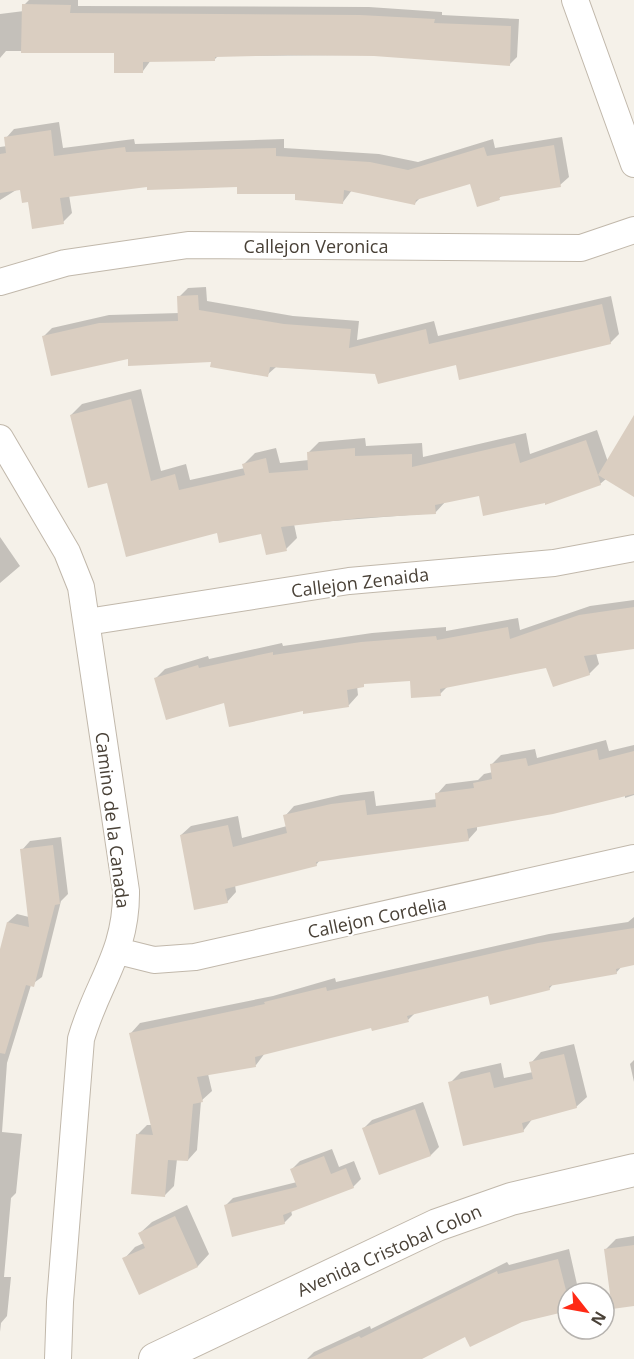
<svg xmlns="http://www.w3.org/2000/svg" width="634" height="1359" viewBox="0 0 634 1359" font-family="'Open Sans',sans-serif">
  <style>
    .shadow { fill: #0003 }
    .building { fill: #dacec1 }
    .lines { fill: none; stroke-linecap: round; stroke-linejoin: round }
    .minor-casing { stroke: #c1b8ab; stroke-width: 28 }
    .tertiary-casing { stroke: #c1b8ab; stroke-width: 34 }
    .minor { stroke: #fff; stroke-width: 26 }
    .tertiary { stroke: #fff; stroke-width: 32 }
    .labels { text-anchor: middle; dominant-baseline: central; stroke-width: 4.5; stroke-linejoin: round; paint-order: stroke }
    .street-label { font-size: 18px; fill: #494137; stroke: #fff }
  </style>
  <rect width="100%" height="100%" fill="#f5f1e9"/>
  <path class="shadow" d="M29,0H78V6L369,7L442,12V15L519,19L517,57L509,65L374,55L218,56L214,60H151L143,71L115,51H6L0,58V14L24,11V5Z
    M59,122L63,148L134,139L135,144L284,139V148L379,154L418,162L493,139L495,148L562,137L569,177L560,185L503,195L499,198L471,182L421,197L415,203L352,190L343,202L297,192L238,185H148L69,195L72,213L63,222L30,200L21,187L0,200V147L7,146L6,138L14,129Z
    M206,287L207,301L293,316L359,321L357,340L434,321L438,336L611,296L619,334L610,343L377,373L276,367L267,375L212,360L129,357L44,336L52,328L109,315L180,313L179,297L188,288Z
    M141,389L161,471L186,464L190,480L245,468L244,464L255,453L276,448L280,463L309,460L308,453L319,442L365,438L366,446L422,443L423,457L526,433L530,454L597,430L608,462L634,418V495L606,479L600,484L480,494L446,501L435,513L294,524L297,538L286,549L263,532L218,531L108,481L71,415L82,404Z
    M0,537L20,566L0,583Z
    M634,600V648L596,653L599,664L589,674L548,666L449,685L440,694L411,679L367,682L357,686L358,695L349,705L304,709L225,701L155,679L165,669L208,656L209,659L282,643L283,646L372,633L446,627V631L518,618L520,630L590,606Z
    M606,740L609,751L634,745V795L625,798V795L477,826V830L468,840L320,860L316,865L235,885L236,892L227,902L181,835L191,826L238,816L242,838L287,826L285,816L294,806L341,795L374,791L376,806L437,799V794L446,784L478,780L484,774L493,772L491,765L501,755L535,749L537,758Z
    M61,837L68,894L61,901L42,977L31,985L7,1063L2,1132L22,1134L16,1193L11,1198L4,1277H11L7,1316L1,1323L0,1332V955L8,922L17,914L29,917L22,850L30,841Z
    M634,917V963L622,966L616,973L554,983L549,989L489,994L415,1013L408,1020L372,1026L265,1053L256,1065L208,1074L212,1091L201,1101L197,1150L188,1160L177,1159L174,1186L164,1196L137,1135L147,1125H152L131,1033L140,1023L273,996L335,978L336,982L549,934L628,922Z
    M574,1044L587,1097L576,1107L533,1118L523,1131L450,1083L461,1072L501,1063L504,1078L533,1072L531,1063L541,1052Z
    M634,1060V1082L630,1064Z
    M423,1102L439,1147L431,1155L380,1173L364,1128L372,1120Z
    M332,1149L339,1167L354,1161L361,1179L353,1187L291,1210L292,1215L284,1223L225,1206L233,1198L297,1182L292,1169L300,1161Z
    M187,1205L209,1254L198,1266L139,1293L124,1259L135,1247L144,1243L140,1233L152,1222Z
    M634,1236V1304L605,1250L616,1239Z
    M569,1249L579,1293H568V1310L466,1335L419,1359H307L314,1352L370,1326L371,1329L507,1262L509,1265Z"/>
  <path class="building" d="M22,4L71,5L70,13L360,15L435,19L434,23L511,26L510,66L374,56L288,55L215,57V61L143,62V73H114V53H21Z
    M51,130L54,156L125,147L126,152L276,148V156L370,162L408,170L484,147L487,156L554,145L561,187L499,197L500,200L477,207L470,184L416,200L415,205L344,190L343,204L295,200V194H237V187L147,190V187L60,198L64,224L32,229L28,202L22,203L20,190L0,193V154L6,153L4,137Z
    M198,295L199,310L284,324L351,329L349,348L426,329L429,344L602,304L611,344L459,380L456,365L378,384L375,374L270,367L268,377L210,367L211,362L128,366V359L51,376L42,336L99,323L178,321L177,296Z
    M131,399L151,481L175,474L179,490L245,475L242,464L266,458L269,473L308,470L307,452L355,448V456L412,454V467L515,443L520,463L586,440L598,475L634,415V497L598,475L601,485L545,505V503L483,516L479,496L435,505L436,514L360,518L281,527L287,551L266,555L261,534L219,543L217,533L126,557L107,483L88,488L70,415Z
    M634,607V649L584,656L590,675L553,687L546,668L440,689L441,696L411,698L410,681L364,684V687L347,690L349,707L303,714V711L229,727L224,703L166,720L154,678L198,665L199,668L273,652V655L361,642L436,636L437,640L508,627L510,639L579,615Z
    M597,749L599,760L634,751V794L553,814L467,829L469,841L316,862L317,866L225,889L228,903L194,910L180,835L228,825L233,847L287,833L283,815L331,804L365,800L367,815L436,807L435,793L474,788L473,783L492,779L490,764L526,758L528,766Z
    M53,845L60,904L55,905L34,987L26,985L5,1054L0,1053V949L7,922L29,927L20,849Z
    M634,928V965L616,969L617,974L549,986L550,990L490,1005L488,996L407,1016L409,1022L372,1031L371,1028L255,1057L256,1067L197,1077L203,1102L193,1104L188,1161L168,1160L165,1197L131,1194L136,1134L153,1135L129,1033L265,1004L264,1002L326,987L327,991L538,943Z
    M564,1054L577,1108L522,1123L524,1132L463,1146L448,1082L490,1072L494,1088L533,1079L529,1062Z
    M415,1109L431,1156L379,1175L362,1128Z
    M324,1156L331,1174L346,1168L354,1188L283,1215L285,1224L232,1237L224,1205L297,1187L290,1169Z
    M175,1216L198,1267L139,1295L122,1258L145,1248L138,1233Z
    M634,1245V1306L612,1309L604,1249Z
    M558,1259L568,1298V1311L522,1322L470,1347L465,1337L422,1359H308L359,1336L361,1338L497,1271L498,1274Z"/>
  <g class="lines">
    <g class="minor-casing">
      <path id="minor" d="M575,0L634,164
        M0,282L65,263L188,245L581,248L634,230
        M0,438L67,552L81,587L126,891C127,953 97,983 81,1039L60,1302L58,1359
        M87,622L349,581L554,563L634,548
        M118,951L154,960L195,957L634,858"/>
    </g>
    <g class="tertiary-casing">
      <path id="tertiary" d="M155,1359L437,1225L511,1199L634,1170"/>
    </g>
    <use href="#minor" class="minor"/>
    <use href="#tertiary" class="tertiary"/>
  </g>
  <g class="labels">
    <g class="street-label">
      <text x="316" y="246">Callejon Veronica</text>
      <text transform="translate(360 582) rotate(-7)">Callejon Zenaida</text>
      <text transform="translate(113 820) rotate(83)">Camino de la Canada</text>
      <text transform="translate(377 917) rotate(-12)">Callejon Cordelia</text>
      <text transform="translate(389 1250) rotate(-24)">Avenida Cristobal Colon</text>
    </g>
  </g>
  <g transform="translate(586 1311) rotate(121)"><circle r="28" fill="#ffffff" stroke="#b6b3af" stroke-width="1.5"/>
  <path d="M0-4.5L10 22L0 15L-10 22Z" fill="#ff2a16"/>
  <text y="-9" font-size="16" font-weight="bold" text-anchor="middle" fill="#494137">N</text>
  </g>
</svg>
